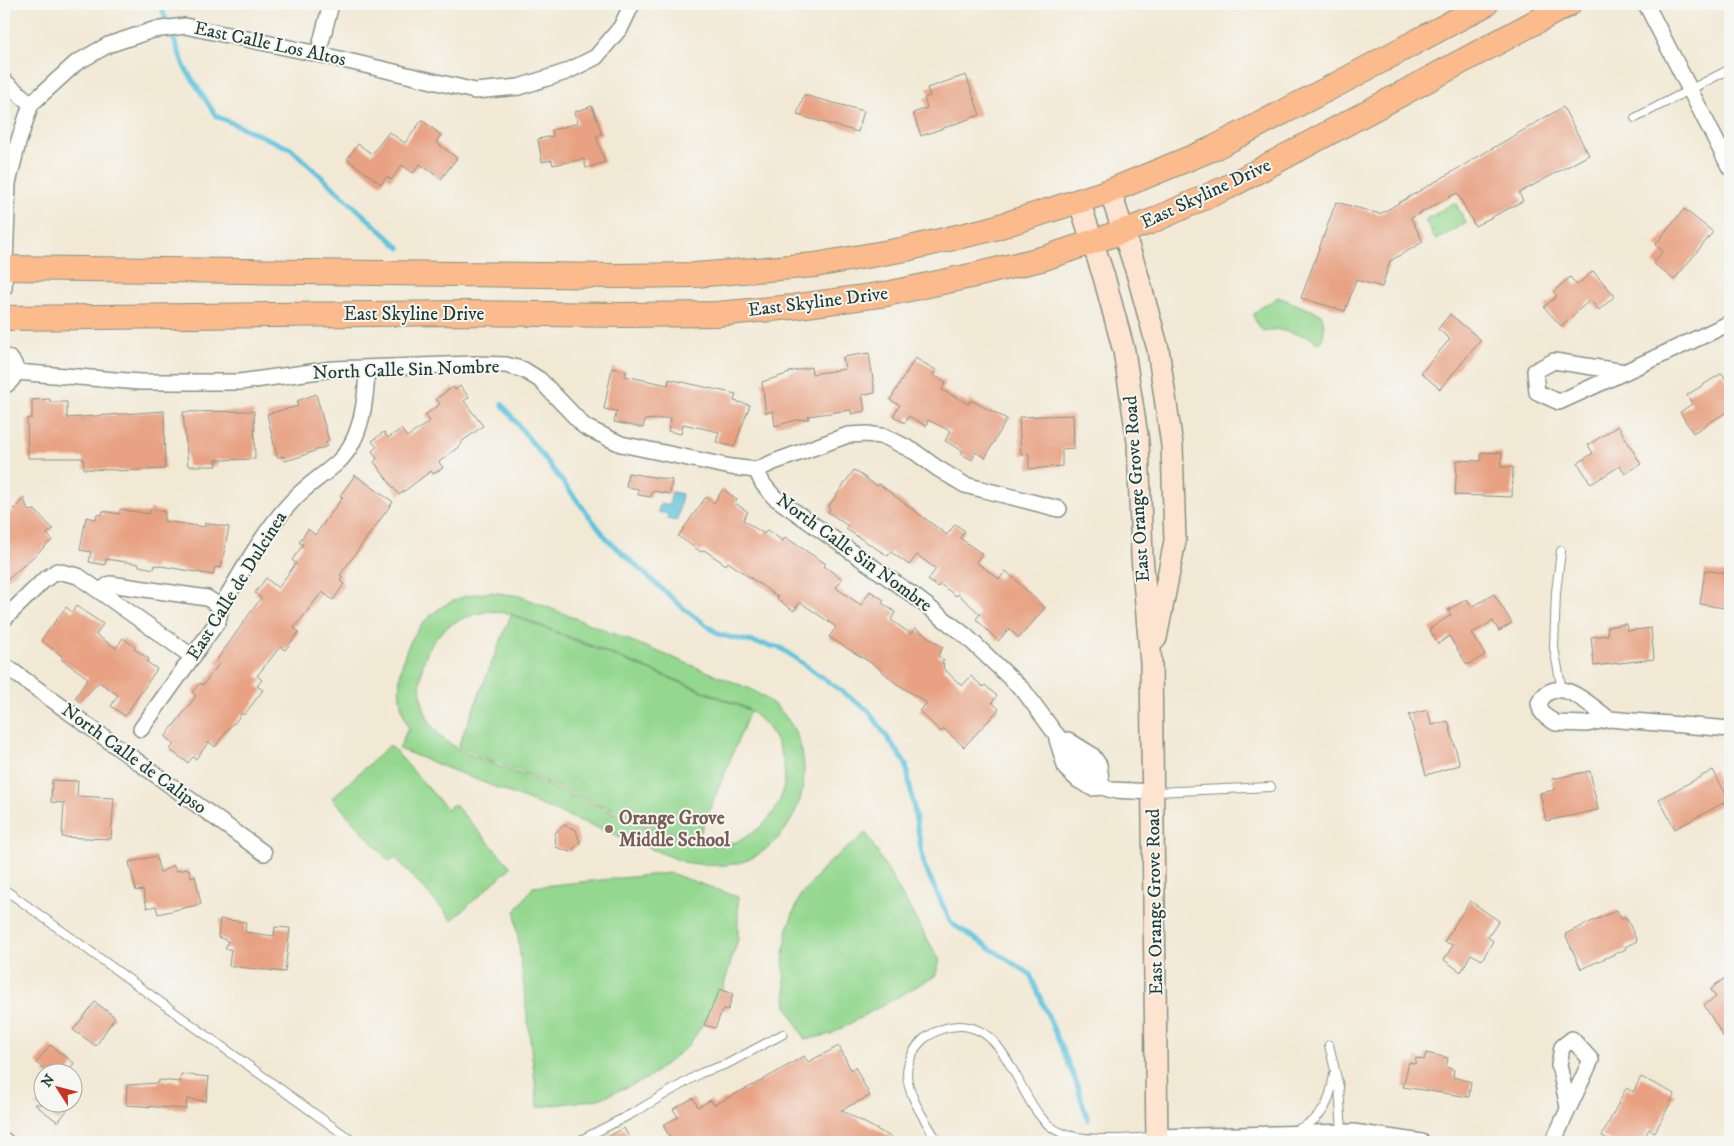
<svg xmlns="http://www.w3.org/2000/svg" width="1734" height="1146" viewBox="0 0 1734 1146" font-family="'IM FELL DW Pica',serif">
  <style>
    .green { fill: #94d890; stroke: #5a8a62; fill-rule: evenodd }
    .water { fill: #60c5de; stroke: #408189 }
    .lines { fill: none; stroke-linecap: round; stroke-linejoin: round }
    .stream { stroke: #60c5de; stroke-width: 5 }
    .building { fill: #e8a283 }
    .lane-casing { stroke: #889384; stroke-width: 10 }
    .street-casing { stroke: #889384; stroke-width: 18 }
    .secondary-casing { stroke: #889384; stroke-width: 24 }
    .primary-casing { stroke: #889384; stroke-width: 26 }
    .lane { stroke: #fff; stroke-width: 8 }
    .street { stroke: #fff; stroke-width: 15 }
    .secondary { stroke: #fde4d1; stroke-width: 21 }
    .primary { stroke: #fbbb8c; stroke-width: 24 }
    .education-dot { fill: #8d6e63; stroke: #f6f6f2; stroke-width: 2 }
    .labels { text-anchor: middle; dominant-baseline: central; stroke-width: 4; stroke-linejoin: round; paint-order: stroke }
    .street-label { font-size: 19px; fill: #1f3d34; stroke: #f6f6f2 }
    .education-label { font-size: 19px; font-weight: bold; fill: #785e54; stroke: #f6f6f2; text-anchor: start }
  </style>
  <rect width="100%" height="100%" fill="#f6f6f2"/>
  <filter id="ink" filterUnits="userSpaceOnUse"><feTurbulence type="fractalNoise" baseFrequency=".02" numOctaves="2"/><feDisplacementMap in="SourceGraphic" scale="10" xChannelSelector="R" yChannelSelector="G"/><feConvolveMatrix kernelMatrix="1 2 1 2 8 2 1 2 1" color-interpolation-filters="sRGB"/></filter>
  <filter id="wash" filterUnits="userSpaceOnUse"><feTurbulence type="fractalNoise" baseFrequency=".0096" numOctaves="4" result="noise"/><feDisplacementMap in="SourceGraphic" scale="20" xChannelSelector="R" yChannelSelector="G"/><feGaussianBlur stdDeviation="1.12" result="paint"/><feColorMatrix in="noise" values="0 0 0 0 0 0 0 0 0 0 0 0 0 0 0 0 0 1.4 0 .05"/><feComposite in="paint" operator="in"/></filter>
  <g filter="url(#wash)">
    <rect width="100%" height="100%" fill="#f2e9d5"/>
    <path class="green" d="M1455,202L1466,223L1436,240L1425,220Z
      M1278,297L1321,314C1325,324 1326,335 1319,344L1309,337L1276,329L1264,332L1257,324L1253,315L1263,305L1271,302Z
      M490,592L520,596L753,690C761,696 771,701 778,708C825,755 805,837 745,861C725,868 704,865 684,862L399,749L407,730L410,731C385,681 406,618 460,598C469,594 480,594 490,592ZM489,611L512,614L744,707L749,710L511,615L458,747L696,843L750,711C791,740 799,800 755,831C748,836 740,841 732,843C716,847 702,845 687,842L459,750C453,745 445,741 440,736C412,707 414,653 446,628C459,618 473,615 489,611Z
      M390,745L447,809L454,804L511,867L452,920L395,857L389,861L332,798Z
      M866,833L940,961L935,976L831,1034L805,1040L787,1006L783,961L788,926L800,896L827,864Z
      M670,873L738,897V939L719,1001L688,1046L648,1078L599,1099L538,1107L515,912L533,887Z"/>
    <path class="water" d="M672,492L682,494L677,521L667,519L668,514L658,512L660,504L669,505Z"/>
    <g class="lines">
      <path class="stream" d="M160,4L185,68L216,116L291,149L400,248
        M502,404L608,540L684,609L720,635L781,648L868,710L906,764L924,865L951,923L1030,974L1075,1079L1088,1120"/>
    </g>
    <g id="blocks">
      <path class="building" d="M966,75L980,115L921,136L913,113L927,108L924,98L930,96L927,88Z
        M804,95L864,111L858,132L797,115Z
        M592,106L602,134L596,136L605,162L586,168L584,159L553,165L552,160L542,162L538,139L553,136L552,130L578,123L574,112Z
        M1563,107L1589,155L1519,193L1523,201L1475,226L1457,193L1411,218L1423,242L1390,261L1382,287L1356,280L1345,311L1301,298L1336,202L1380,214Z
        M422,120L441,135L436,142L457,158L441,179L420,164L413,173L402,165L391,180L387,176L381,184L347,159L358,144L372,154L389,132L405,143Z
        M1684,209L1713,232L1674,280L1653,263L1663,251L1655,245Z
        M1593,271L1615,296L1599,310L1590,300L1561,326L1544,307L1557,296L1553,292L1570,277L1577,285Z
        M1450,314L1481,340L1440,389L1421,373L1450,339L1438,329Z
        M869,353L875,393L862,395L865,411L851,414V410L808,416L809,419L797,420L775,426L773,411L766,413L762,382L790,373L789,372L811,367L812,374L845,369L843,357Z
        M915,358L936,370L933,375L946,382L942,390L969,404L970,400L1007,419L985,458L976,452L972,460L961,454L963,451L945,441L950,431L928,420L926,426L909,416L905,423L893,416L900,405L890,400Z
        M612,368L626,371L625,376L668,385L669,379L736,394L734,401L750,405L734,447L716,442L719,432L683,424L681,434L668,431L671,418L645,420L643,428L614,422L617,411L604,409Z
        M1722,373L1730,387V410L1693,433L1680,412L1692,404L1687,395Z
        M460,386L469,397L464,401L483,426L460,443L462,444L439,462L443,468L433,474L431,471L399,495L374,462L377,459L372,451L377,447L372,441L384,432L388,438L401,429L407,437L430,421L425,415L440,404L436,399L453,387L455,390Z
        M316,394L329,441L326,442L327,446L302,456L285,461L284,456L277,457L267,414L298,406L297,401Z
        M50,399V402H67V418L164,411L165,469L117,471V470L84,469L83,458H28L27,419L32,418V400Z
        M254,411L255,459L216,460L217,466H188L183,412Z
        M1073,415L1074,448L1062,449V466L1029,469V454L1021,455L1019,417Z
        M1618,426L1641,464L1625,474L1620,466L1591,484L1578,463L1593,453L1588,445Z
        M1481,452L1502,453L1501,467H1513L1512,497L1455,495L1457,460L1481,461Z
        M854,470L877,486L879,484L947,535L955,524L965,531L960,538L982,554L976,562L999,579L1006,571L1045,608L1019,638L1009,629L998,641L976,619L980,614L958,594L956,596L940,584L938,587L928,580L936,569L917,555L909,565L891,552L888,556L846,529L848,526L828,512L830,509L828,507Z
        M628,473L672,480L670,494L652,491L651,497L638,495L639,489L626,487Z
        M355,475L393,502L340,575L343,577L340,581L344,584L333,600L322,592L294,628L299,632L285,650L280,647L257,676L262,680L257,686L263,690L244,715L242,713L234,724L233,723L215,747L209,742L196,759L193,757L188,763L170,750L174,744L165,737L196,696L192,692L200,683L203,685L219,664L216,661L261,598L255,593L266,578L278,588L296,563L292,560L303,545L299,542L308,529L315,535L343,497L340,496Z
        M723,489L737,500L735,503L748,512L743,520L764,534L767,530L783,541L785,537L826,564L824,566L842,579L836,588L861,605L870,591L884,600L882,603L895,612L891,620L911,634L915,628L943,647L938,656L944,660L942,663L944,665L943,668L962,686L971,676L983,687L985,685L997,696L992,702L999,709L964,747L944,729L941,732L919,711L927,703L897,684L876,666L829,637L836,627L800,602L794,611L777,599L778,597L728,562L726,565L704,550L701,552L678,536L706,497L714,503Z
        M24,498L28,511L35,510L53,529L47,534L52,540L4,583V520Z
        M120,509L149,514L150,509L165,512L164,521L205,527V523L229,527L221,568L215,567L213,575L155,565L154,569L139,566V564L106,559L105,565L89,562L91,552L80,550L86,517L96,519L97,514L102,515L103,511L120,514Z
        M1705,570L1730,574V609L1700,604Z
        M1494,594L1512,623L1499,631L1493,621L1472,633L1485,655L1467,665L1449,636L1438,644L1429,629L1451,615L1448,610L1467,599L1472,607Z
        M76,606L103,624L96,635L116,648L123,638L135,647L134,649L149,659L147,662L157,669L125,716L111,706L118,695L99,682L80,702L75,698L88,678L61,659L63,657L41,640L66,607L72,612Z
        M1626,624L1627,631L1651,628L1654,659L1594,666L1591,637L1608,635L1607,627Z
        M1427,710L1432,725L1448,721L1460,765L1426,775L1409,715Z
        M1713,770L1729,800L1675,829L1659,799Z
        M1590,771L1598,810L1546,821L1540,793L1554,790L1552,779Z
        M52,780L78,781L77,796L114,798L111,839L62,837L64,803L51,802Z
        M564,825L576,830L580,843L570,852L556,847L555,833Z
        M156,856L160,873L173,865L176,871L189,869L191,877L195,876L201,904L158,914L156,906L147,908L143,890L136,891L129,862Z
        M1470,901L1499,921L1488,937L1493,941L1482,960L1471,954L1461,972L1444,960L1453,945L1444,942Z
        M1617,910L1621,919L1626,917L1637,941L1625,947L1626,949L1581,969L1565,934Z
        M220,919L246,922L245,932L274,936L275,927L290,928L285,972L229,966L231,949H225L228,941L218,937Z
        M1730,975V1047L1704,1005L1716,997L1711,990L1715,985Z
        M720,989L733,994L728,1010L723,1009L715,1028L704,1025Z
        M95,1002L115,1017L96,1046L73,1030Z
        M50,1045L74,1063L67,1074H43L46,1070L36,1063Z
        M839,1046L851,1070L855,1067L870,1096L841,1110L900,1142H673L663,1125L678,1117L673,1109L693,1098L698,1107L711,1100L714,1105L761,1081L804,1056L808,1062Z
        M1426,1053L1448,1058L1446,1067L1454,1070L1453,1077L1471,1082L1469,1097L1403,1087L1409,1062L1415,1064L1416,1058L1424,1060Z
        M181,1074L209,1077L206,1101L187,1099L186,1109L126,1105L127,1085L158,1083L159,1080L180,1082Z
        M1641,1077L1675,1094L1655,1132L1649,1129L1642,1142H1614L1602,1136L1626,1088L1633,1092Z
        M34,1104H72L58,1122Z
        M624,1128L632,1142H598Z"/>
    </g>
  </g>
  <g filter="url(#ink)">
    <use href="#blocks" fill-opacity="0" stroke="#889384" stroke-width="1"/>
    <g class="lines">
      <g class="lane-casing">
        <path id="lane" d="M1635,118L1730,69
          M1561,551L1556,592L1554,648L1562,690
          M1154,792L1271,787
          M4,889L354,1142
          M1329,1045L1339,1087L1342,1132
          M1298,1129C1325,1118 1330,1101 1334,1074
          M577,1142L633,1113L701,1073L727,1064L783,1034
          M938,1142C927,1123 908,1097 907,1074C907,1061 915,1046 925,1038C936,1030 946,1026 960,1026C1015,1027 1018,1117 1062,1133C1089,1143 1128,1138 1157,1137"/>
      </g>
      <g class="street-casing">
        <path id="street" d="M1646,4L1730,168
          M318,54L331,4
          M4,81L31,104
          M4,288L8,183L18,143L31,104L76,63L108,45L153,30L185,26L318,54L475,91L519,87L566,72L596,57L621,27L632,4
          M4,356C20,361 18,379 4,386
          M16,372L140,382H240L333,369L475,364L506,365L524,370L540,380L585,427L621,444L731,467L756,470L763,484L774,497L914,596L966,636L1024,691L1055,733L1102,787
          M1625,372L1554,361L1535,371L1537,392L1559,402C1616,376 1673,350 1730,323
          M756,470L774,462L848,435L867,434L886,437L915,452L937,468L965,485L1059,509
          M100,591L110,584L207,598L221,607
          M4,619L43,581L57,571L78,576L193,657
          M4,665L264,853
          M1609,719C1590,705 1556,671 1539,703L1541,711L1546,717L1556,723L1587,724L1609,719L1730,729
          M141,729L218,621L221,607C243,570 264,530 294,499C307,485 324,475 338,462C362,439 366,400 367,369
          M1057,739L1066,769L1078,780L1092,788L1102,787L1112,790L1154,792
          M1068,740L1092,755L1099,765L1102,786
          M1157,1137L1353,1132L1422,1142
          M4,1140L6,1142
          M1553,1142L1591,1060L1572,1039L1562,1047L1559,1065L1568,1107"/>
      </g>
      <g class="secondary-casing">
        <path id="secondary" d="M1110,191L1137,273L1158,349L1172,445L1175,541L1156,638
          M1079,201L1104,277L1124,351L1138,442L1142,556L1151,663L1157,1142"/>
      </g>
      <g class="primary-casing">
        <path id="primary" d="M4,268L618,276L695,275L815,265L906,249L991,229L1110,191L1212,149L1345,80L1486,4
          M4,318L465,313L623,315L717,314L792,307L886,294L975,275L1045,258L1150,222L1228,187L1569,4"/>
      </g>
      <use href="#lane" class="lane"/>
      <use href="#street" class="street"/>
      <use href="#secondary" class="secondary"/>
      <use href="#primary" class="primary"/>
    </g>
  </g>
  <circle class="education-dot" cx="609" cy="829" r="5"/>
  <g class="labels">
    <g class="street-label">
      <text transform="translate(270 44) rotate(12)">East Calle Los Altos</text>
      <text transform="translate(1206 194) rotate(-25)">East Skyline Drive</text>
      <text transform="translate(818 302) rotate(-7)">East Skyline Drive</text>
      <text x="414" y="314">East Skyline Drive</text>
      <text transform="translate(406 370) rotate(-2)">North Calle Sin Nombre</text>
      <text transform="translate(1137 489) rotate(-94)">East Orange Grove Road</text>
      <text transform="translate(854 553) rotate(36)">North Calle Sin Nombre</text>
      <text transform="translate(237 586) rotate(-58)">East Calle de Dulcinea</text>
      <text transform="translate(134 759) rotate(36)">North Calle de Calipso</text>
      <text transform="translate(1155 902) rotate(-91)">East Orange Grove Road</text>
    </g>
    <g class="education-label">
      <text x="619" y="818">Orange Grove<tspan x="619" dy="22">Middle School</tspan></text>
    </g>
  </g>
  <rect width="1734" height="1146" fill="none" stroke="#f6f6f2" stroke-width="20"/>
  <g transform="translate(58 1088) rotate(306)"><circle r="24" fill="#f6f6f2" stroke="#a0aca6"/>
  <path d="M0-4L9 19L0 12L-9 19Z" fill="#c8321e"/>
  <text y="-8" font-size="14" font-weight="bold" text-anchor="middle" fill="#1f3d34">N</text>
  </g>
</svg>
